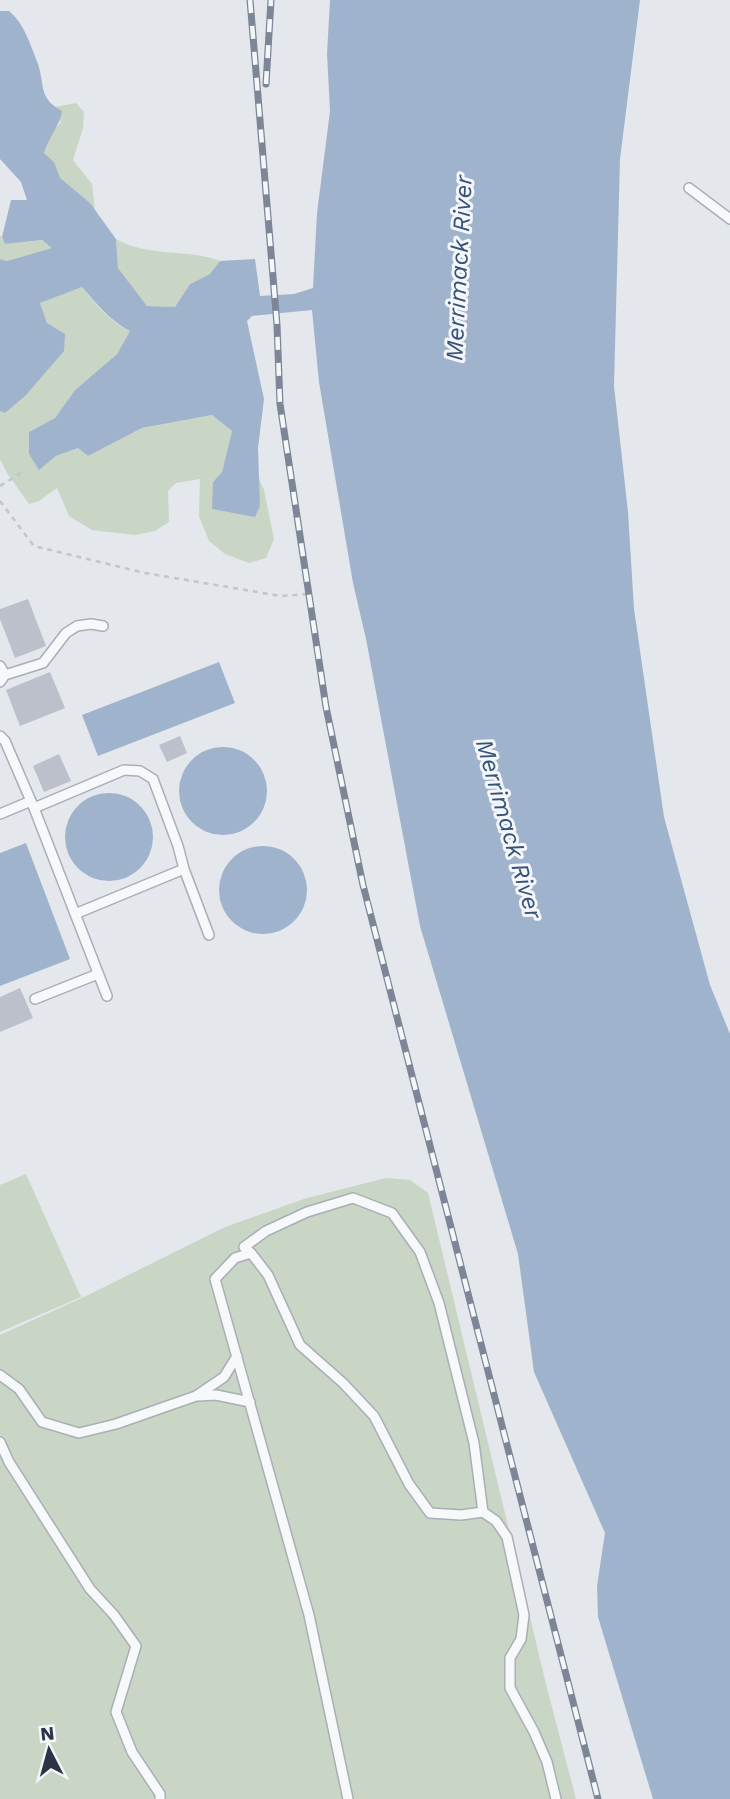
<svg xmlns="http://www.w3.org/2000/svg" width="730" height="1799" viewBox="0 0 730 1799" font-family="'Work Sans',sans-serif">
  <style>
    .green { fill: #c9d6c5 }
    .water { fill: #9fb4cc }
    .building { fill: #bbc0ca }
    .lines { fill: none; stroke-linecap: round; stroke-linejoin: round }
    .lane-casing { stroke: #a9aeb7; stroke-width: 12 }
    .path { stroke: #c2c5cb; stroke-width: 2.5; stroke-dasharray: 5 5; stroke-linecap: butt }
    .lane { stroke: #f7f8fa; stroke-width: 9 }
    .rail-casing { stroke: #7d8696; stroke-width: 7 }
    .rail { stroke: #f4f6f9; stroke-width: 4.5; stroke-dasharray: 13; stroke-linecap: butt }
    .labels { text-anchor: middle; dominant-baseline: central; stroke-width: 6; stroke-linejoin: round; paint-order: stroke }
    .water-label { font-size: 24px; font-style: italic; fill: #34527a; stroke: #f4f6f9 }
  </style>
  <rect width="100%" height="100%" fill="#e4e7ec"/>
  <path class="green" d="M76,103L84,112L83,128L73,160L92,184L95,211C86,197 70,190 60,178C54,169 52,161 44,153L50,135L61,122L55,107Z
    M0,235L6,244L42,240L53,248L7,261L0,259Z
    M116,239C150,258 186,248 220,261L210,274L190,284L175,307L147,306L118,268Z
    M82,287C96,304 109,322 130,331L117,354L75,390L55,418L29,432L39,469L56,456L78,448L88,456L142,428L212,415L232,431L222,472L213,482L260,506L258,476L264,490L274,539L266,558L249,563L225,554L209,541L199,516L200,479L176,483L168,491L169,522L155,531L135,535L92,530L69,516L57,488L39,501L29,504L7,473L0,459V411L5,412L47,323L40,303Z
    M26,1174L81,1297L0,1332V1185Z
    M386,1178L410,1180L428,1193L547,1688L576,1799H0V1335L86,1296L225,1227L307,1198Z"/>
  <path class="water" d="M330,0H640L620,159L614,386L628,512L634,609L664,817L710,985L730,1034V1799H653L598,1617L597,1586L605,1533L534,1372L518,1254L420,926L366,639L353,583L319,382L312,310L252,316L247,321L264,399L258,448L260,506L255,517L212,509L213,482L222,472L232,431L212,415L142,428L88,456L78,448L56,456L39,470L29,454V432L55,418L75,390L117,354L130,331C110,321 97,304 82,287L40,303L47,323L65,334L64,351L26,395L5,413L0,411V259L7,261L52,248L42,240L5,244L2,237L11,200H27L21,182L0,159V11H9C24,23 31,46 38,64C45,85 38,98 62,111C60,126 49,136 44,153L54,162L60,178L90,203L116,239L118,268L147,306L175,307L190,284L210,274L220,261L255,259L260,296L294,294L313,288L317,213L330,111L327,54Z
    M219,662L235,703L98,756L82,715Z
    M179 791a44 44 0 1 1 88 0a44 44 0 1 1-88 0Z
    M65 837a44 44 0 1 1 88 0a44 44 0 1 1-88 0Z
    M26,843L70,959L0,986V853Z
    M219 890a44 44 0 1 1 88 0a44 44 0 1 1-88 0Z"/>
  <path class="building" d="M28,599L46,646L15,658L0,619V609Z
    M50,672L65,708L20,726L6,690Z
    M180,736L187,753L167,762L159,745Z
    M59,754L71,781L44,792L33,766Z
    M20,988L33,1018L0,1032V997Z"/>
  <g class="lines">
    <g class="lane-casing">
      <path id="lane" d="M689,188L730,219
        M0,666L5,675L0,682
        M5,675L43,663L66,633L77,626L91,624L103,626
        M0,736L5,741L34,808L107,996
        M34,808L124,770L140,771L153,779L178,846L184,869L75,914
        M0,814L31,801
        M184,869L209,935
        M35,999L98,974
        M251,1253L244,1247L266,1231L307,1212L353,1198L392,1213L420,1252L439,1303L474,1443L483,1512L461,1515L430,1513L409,1484L374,1416L343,1383L300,1345L268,1275L251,1253L235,1258L215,1279L309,1615L348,1799
        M0,1375L19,1389L42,1422L79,1433L116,1424L196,1396L224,1377L237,1356
        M198,1396L216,1395L250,1402
        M0,1442L9,1462L90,1589L114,1615L136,1646L116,1712L132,1752L160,1794V1799
        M483,1512L496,1521L507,1537L524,1615L521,1639L510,1658V1688L534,1732L547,1762L556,1799"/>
    </g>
    <path class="path" d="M0,486L21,473
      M0,501L34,546L145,573L281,596L308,594"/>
    <use href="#lane" class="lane"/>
    <g class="rail-casing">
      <path id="rail" d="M250,0L277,325L280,404L326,707L363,885L598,1799
        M266,84L271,0"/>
    </g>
    <use href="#rail" class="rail"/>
  </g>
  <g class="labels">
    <g class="water-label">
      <text transform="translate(459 268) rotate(-87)">Merrimack River</text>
      <text transform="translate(509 829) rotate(74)">Merrimack River</text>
    </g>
  </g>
  <g transform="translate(49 1750) rotate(354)" stroke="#f4f6f9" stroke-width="5" paint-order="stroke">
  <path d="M0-5L12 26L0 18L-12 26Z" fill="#2b3445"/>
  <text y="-10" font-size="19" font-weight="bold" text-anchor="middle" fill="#2b3445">N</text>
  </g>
</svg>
